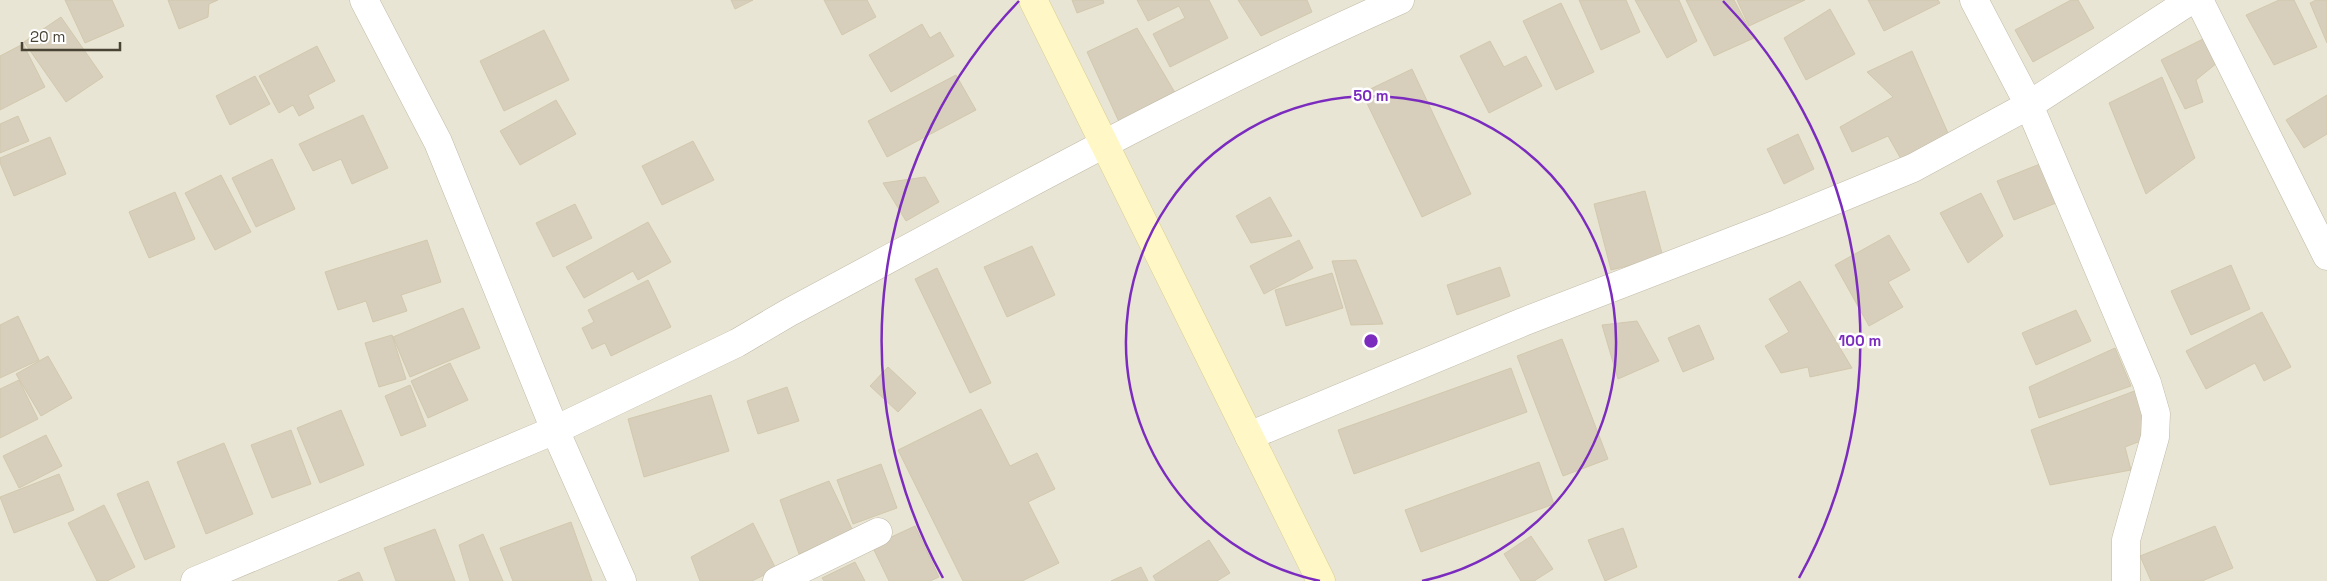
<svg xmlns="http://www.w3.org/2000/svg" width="2327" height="581" viewBox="0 0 2327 581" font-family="'Space Grotesk',sans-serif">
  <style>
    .residential { fill: #e9e5d4 }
    .building { fill: #d7cfbb; stroke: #d2c8ad }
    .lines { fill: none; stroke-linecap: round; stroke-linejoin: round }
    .street-casing { stroke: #c1bba8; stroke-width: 29 }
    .secondary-casing { stroke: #d8ce92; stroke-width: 29 }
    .street { stroke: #fff; stroke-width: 28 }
    .secondary { stroke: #fff8c6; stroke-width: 28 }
    .ring { fill: none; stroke: #7b2cbf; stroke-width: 2.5 }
    .centre { fill: #7b2cbf; stroke: #fff; stroke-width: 2.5 }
    .ring-label { font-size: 15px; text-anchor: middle; font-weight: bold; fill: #7b2cbf; stroke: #fff; stroke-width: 5; stroke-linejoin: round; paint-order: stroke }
  </style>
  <rect width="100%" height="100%" fill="#f4f2e6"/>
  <path class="residential" d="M0,0H2327V581H0Z"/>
  <path class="building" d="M65,0H112L124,26L85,43Z
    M168,0H218L209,4L208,17L179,29Z
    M731,0H753L735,9Z
    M824,0H867L876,17L842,35Z
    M1072,0H1103L1104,3L1077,13Z
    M1137,0H1209L1228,38L1170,67L1153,34L1185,18L1179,6L1148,21Z
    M1238,0H1307L1312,12L1261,36Z
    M1579,0H1626L1640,32L1601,50Z
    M1635,0H1679L1697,41L1667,58Z
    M1686,0H1734L1754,38L1714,56Z
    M1737,0H1805L1749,26Z
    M1868,0H1938L1940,3L1884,31Z
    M2071,0H2078L2094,28L2033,62L2015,30Z
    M2279,0H2294L2317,47L2274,65L2246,15Z
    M2316,0H2327V43L2310,3Z
    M1561,3L1594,72L1556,90L1523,21Z
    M1830,9L1855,54L1806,80L1784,38Z
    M61,17L103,77L66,102L24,42Z
    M922,24L930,38L940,32L954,56L891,92L869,55Z
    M1137,28L1177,96L1120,124L1087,52Z
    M544,30L569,80L504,111L480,61Z
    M2205,38L2217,63L2196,80L2203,102L2185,109L2161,60Z
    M1490,41L1504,67L1526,56L1542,86L1489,113L1460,56Z
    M23,44L45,87L0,110V56Z
    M317,46L335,81L308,95L314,108L299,116L293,105L279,113L259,76Z
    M1912,51L1948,133L1902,161L1888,136L1852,152L1840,127L1893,97L1867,72Z
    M1412,69L1471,194L1422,217L1362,93Z
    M956,75L976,110L887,157L868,121Z
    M255,76L270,104L230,125L216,96Z
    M2162,77L2195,158L2146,194L2109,103Z
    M2327,95V134L2304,148L2286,120Z
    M556,100L576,134L520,165L500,131Z
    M363,115L388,168L352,184L341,159L313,171L299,144Z
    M18,116L29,141L0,153V124Z
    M1798,134L1814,169L1784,184L1767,149Z
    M50,137L66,174L14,196L0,163V158Z
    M693,141L714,180L662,205L642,166Z
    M272,159L295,209L256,227L232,178Z
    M2040,164L2056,203L2014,220L1997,181Z
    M221,175L251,232L215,250L185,193Z
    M925,177L939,202L906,221L883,183Z
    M1645,191L1663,257L1611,270L1594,204Z
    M175,192L195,239L149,258L129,212Z
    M1981,193L2003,236L1968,263L1940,213Z
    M1270,197L1292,236L1251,243L1236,216Z
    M575,204L592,238L553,257L536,223Z
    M648,222L671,262L638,280L633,271L584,298L566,267Z
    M1889,235L1910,270L1888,282L1903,307L1869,326L1835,265Z
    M427,240L441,282L401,295L407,311L373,322L366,301L338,310L325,272Z
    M1299,240L1313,268L1264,294L1250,266Z
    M1032,246L1055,295L1007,317L984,267Z
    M1356,260L1383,324L1351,325L1332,261Z
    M2231,265L2250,309L2191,335L2171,291Z
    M1500,267L1510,296L1457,315L1447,285Z
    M937,268L991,383L970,393L915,279Z
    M1332,273L1343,308L1286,326L1275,290Z
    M648,280L671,327L611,356L605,343L592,349L582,328L594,322L588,310Z
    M1800,281L1852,368L1810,377L1808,367L1781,373L1765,346L1789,332L1769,299Z
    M463,308L480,348L410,377L393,337Z
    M2076,310L2091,341L2036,365L2022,333Z
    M2262,312L2291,367L2264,381L2255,363L2206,389L2186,351Z
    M18,316L39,360L0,378V325Z
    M1637,321L1659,361L1618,379L1602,325Z
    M1699,325L1714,359L1683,372L1668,338Z
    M392,335L406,379L379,387L365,343Z
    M1562,339L1608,459L1563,476L1517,356Z
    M2115,348L2131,386L2039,418L2029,387Z
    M48,356L72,398L41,416L16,374Z
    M450,363L468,400L428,418L411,381Z
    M888,367L916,393L898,412L870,386Z
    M1511,368L1527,412L1354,474L1338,430Z
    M19,380L38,419L0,438V389Z
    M410,385L426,426L401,436L385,396Z
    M787,387L799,421L758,434L747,401Z
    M2137,390L2146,439L2125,447L2131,470L2050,485L2031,430Z
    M711,395L729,451L644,477L628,419Z
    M981,409L1010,466L1037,453L1055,489L1028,502L1059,563L1022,581H963L898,450Z
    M341,410L364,465L320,483L297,428Z
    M291,430L311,484L272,498L251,445Z
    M46,435L62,466L19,488L3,456Z
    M224,443L253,514L206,534L177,462Z
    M1539,462L1554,504L1421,552L1405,510Z
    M881,464L897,508L853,524L837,480Z
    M59,474L74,510L14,533L0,497Z
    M148,481L175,547L145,560L117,494Z
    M829,481L853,531L799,554L780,500Z
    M104,505L135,567L107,581H97L68,523Z
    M571,522L592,581H513L500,548Z
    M753,523L776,569L752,581H700L691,557Z
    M915,526L939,577L930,581H889L872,546Z
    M2215,526L2233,568L2202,581H2151L2140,556Z
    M1623,528L1637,567L1605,581L1588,540Z
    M435,529L455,581H396L384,548Z
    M483,534L503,581H470L459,545Z
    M1531,536L1553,569L1534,581H1521L1504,554Z
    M1209,540L1230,573L1217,581H1156L1153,576Z
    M855,562L865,581H824L822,578Z
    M1141,567L1148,581H1111Z
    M359,572L363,581H338Z"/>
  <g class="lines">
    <g class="street-casing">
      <path id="street" d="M364,0L438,142L555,430L622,581
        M1974,0L2029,105L2147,383L2156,414L2155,437L2126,540V581
        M2199,0L2327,256
        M1249,436L1523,322L1777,224L1913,168L2029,105L2191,0
        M195,581L555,430L737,343L788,313C990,205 1190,93 1400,0
        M777,581L878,532"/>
    </g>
    <g class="secondary-casing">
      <path id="secondary" d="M1033,0L1321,581"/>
    </g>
    <use href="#street" class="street"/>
    <use href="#secondary" class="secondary"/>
  </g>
  <g class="ring">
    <path d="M1320 581A245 245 0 1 1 1422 581"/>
    <path d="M943 578A489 489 0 0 1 1019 1M1723 1A489 489 0 0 1 1799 578"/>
  </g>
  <circle cx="1371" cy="341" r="8" class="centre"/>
  <g class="ring-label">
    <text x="1371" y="101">50 m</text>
    <text x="1860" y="346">100 m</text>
  </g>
  <path d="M22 42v8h98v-8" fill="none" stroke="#484335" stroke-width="2.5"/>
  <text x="30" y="42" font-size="15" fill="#484335" stroke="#ffffff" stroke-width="4" paint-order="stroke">20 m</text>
</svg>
